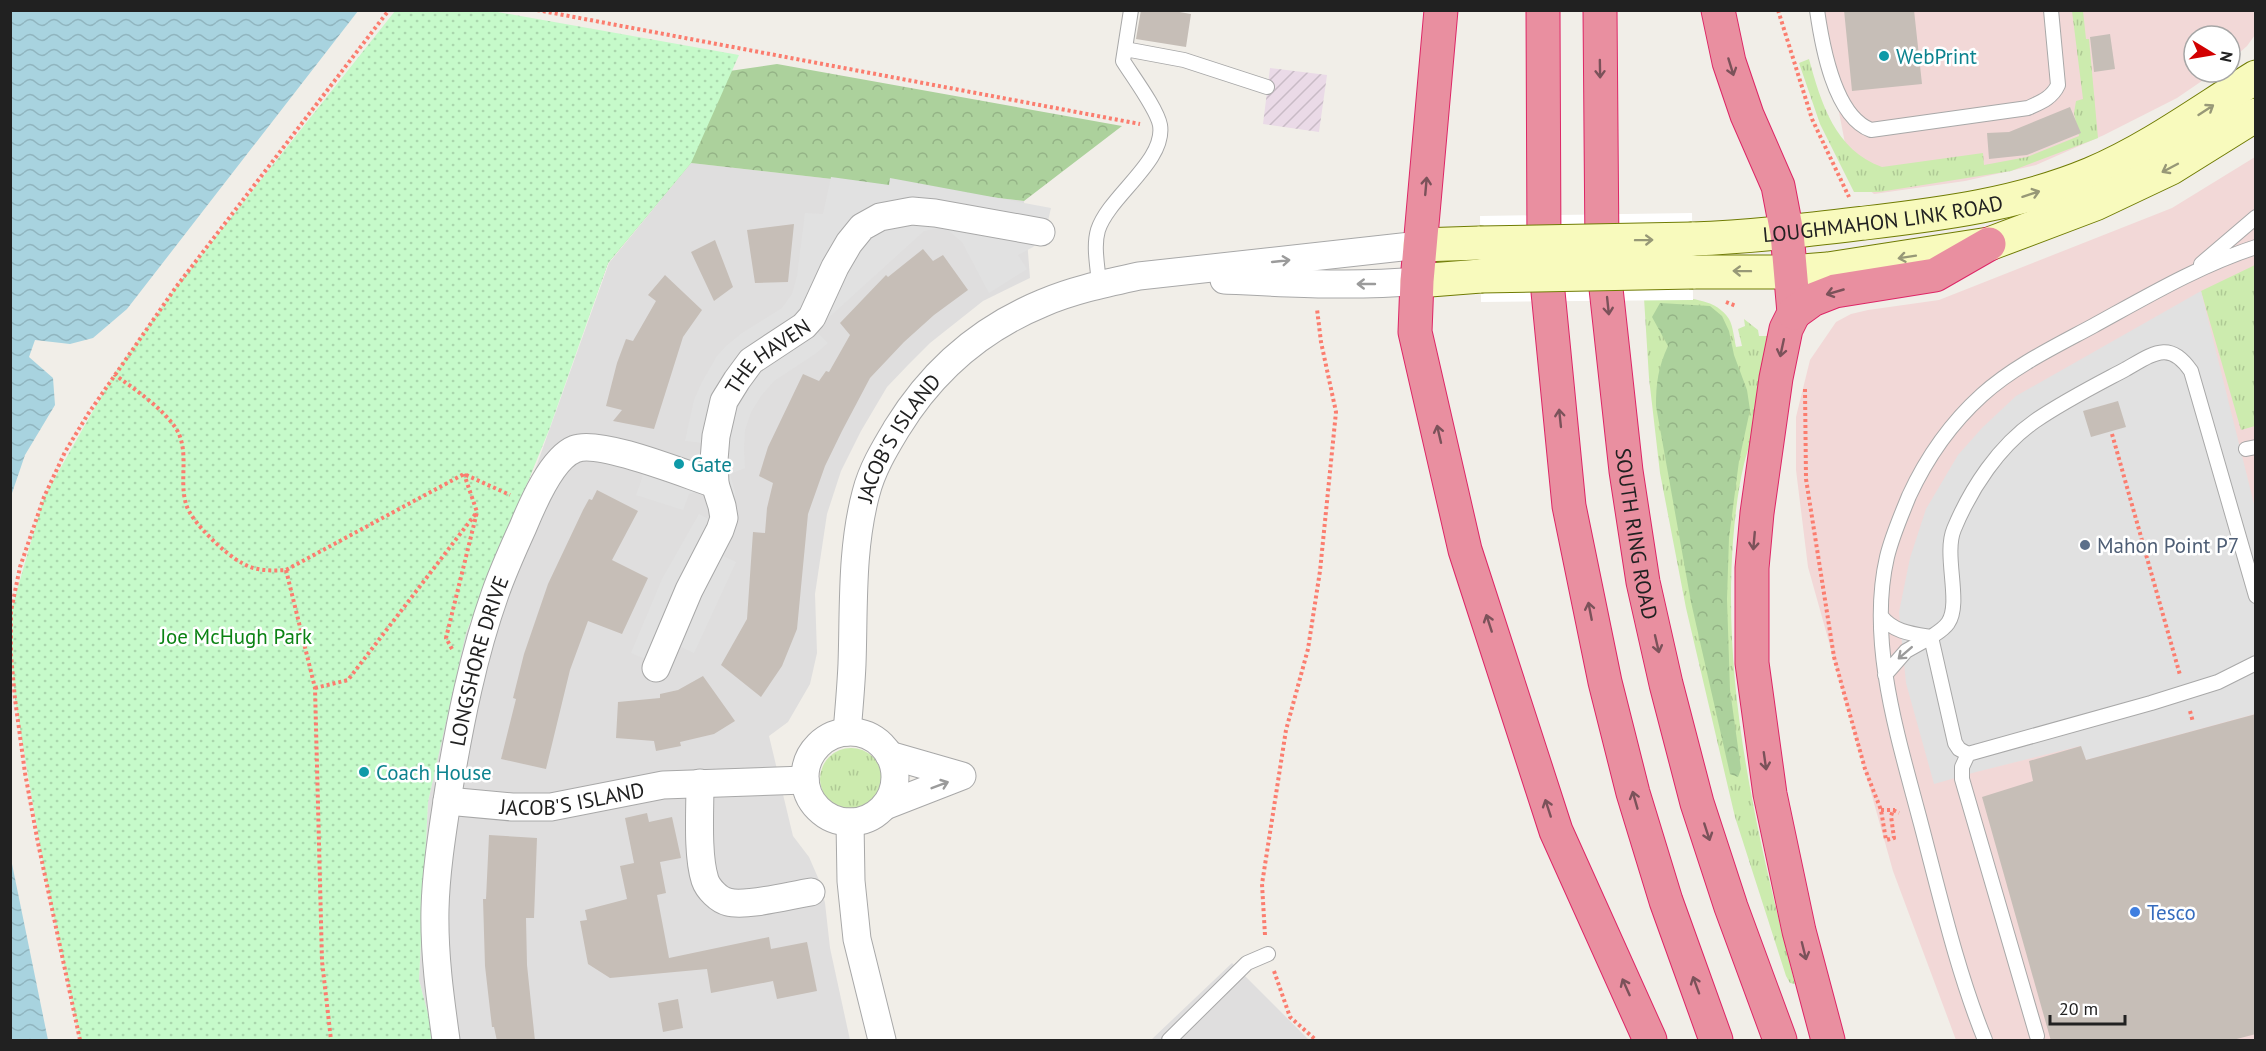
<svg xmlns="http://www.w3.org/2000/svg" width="2266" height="1051" viewBox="0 0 2266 1051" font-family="'PT Sans',sans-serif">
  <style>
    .residential { fill: #dfdede }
    .commercial { fill: #f2d8d7 }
    .industrial { fill: url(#industrial-furrows) }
    .grass { fill: url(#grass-tufts) }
    .forest { fill: url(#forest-crowns) }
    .park { fill: url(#park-dots) }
    .parking { fill: #e1e1e1 }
    .water { fill: url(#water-waves) }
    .pier { fill: #fff }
    .building { fill: #c6beb7 }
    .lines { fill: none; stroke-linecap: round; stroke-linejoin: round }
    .lane-casing { stroke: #a8a8a8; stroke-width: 16 }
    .street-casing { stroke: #a8a8a8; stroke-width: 29 }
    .secondary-casing { stroke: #707c04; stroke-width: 35 }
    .highway-casing { stroke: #dd2666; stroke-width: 35 }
    .path { stroke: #fb7d6f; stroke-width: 4; stroke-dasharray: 3 3; stroke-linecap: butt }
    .lane { stroke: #fff; stroke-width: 14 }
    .street { stroke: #fff; stroke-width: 27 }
    .secondary { stroke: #f8fabd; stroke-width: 33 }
    .highway { stroke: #e98fa0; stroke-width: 33 }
    .secondary-bridge-casing { stroke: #707c04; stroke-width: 35; stroke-linecap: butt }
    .secondary-bridge { stroke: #f8fabd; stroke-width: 33 }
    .oneway { stroke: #7b525a }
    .oneway2 { stroke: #979877 }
    .oneway3 { stroke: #9b9b9b }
    .culture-dot { fill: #0f9aa8; stroke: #fff; stroke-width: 2 }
    .service-dot { fill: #5c6f8a; stroke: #fff; stroke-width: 2 }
    .shop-dot { fill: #3f7fe0; stroke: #fff; stroke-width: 2 }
    .labels { text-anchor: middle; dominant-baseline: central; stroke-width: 5; stroke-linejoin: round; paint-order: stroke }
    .culture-label { font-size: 21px; fill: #0d838f; stroke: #fff; text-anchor: start }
    .street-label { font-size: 21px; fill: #212121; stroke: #fff }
    .service-label { font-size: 21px; fill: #4e5e75; stroke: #fff; text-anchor: start }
    .park-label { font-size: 21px; fill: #0b8314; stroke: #fff }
    .shop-label { font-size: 21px; fill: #366cbe; stroke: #fff; text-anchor: start }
  </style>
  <defs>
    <pattern id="industrial-furrows" width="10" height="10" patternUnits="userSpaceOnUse" patternTransform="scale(1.5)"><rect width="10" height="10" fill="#eadae7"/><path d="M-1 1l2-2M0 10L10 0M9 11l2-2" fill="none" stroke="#c8bbc6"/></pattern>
    <pattern id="grass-tufts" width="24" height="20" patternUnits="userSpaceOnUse" patternTransform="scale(1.5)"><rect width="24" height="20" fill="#ccebae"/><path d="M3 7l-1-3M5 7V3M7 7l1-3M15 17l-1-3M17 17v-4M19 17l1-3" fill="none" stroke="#afc995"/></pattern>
    <pattern id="forest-crowns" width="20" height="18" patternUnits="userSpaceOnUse" patternTransform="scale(1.5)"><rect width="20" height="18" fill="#acd19c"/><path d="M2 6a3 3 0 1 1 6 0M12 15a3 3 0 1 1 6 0" fill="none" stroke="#94b386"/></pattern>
    <pattern id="park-dots" width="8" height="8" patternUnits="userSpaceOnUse" patternTransform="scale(1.5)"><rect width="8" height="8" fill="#c6faca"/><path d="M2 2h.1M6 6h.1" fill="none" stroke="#aad6ad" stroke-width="1.8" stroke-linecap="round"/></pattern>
    <pattern id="water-waves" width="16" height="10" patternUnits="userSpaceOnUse" patternTransform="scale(1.5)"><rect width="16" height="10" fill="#a8d3df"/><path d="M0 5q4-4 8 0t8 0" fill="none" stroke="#90b5bf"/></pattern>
  </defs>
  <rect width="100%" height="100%" fill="#f1eee8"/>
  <path class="residential" d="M691,163L1024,201L1030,278L983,301L930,343L908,365L887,387L861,431L841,471L827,514L815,594L817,653L810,684L788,722L769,736L793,836L809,857L819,880L825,903L830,948L850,1040H435L419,980L428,802L464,638L535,470L609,263Z
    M1232,963L1309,1040H1151Z"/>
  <path class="commercial" d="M1822,11H2255V35L2247,46L2230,61V36H2194V72H2215L2177,98L2104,135L2036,165L1965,181L1874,194L1863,185L1850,169L1832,76Z
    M2255,157V1040H1956L1893,871L1808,567L1796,470V417L1810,360L1836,322L1851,314L1868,310L1939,300L2172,208Z"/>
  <path class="industrial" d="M1270,68L1327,75L1319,132L1263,124Z"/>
  <path class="grass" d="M2072,11H2083L2086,39H2089L2098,138L2011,171L1879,192H1854L1820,124L1799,63L1809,59C1821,103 1835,150 1882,167L1983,153L1984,165L2027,157L2079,136L2074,113L2076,101L2083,99Z
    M2255,265V426L2241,430L2201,291Z
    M1644,298C1671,298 1712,293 1729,319C1733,326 1734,338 1736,347L1742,346L1738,329L1745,326L1744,319L1758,330L1759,336H1772C1767,363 1763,390 1757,416C1754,433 1748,448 1744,464C1738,489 1735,516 1733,541C1722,692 1758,839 1795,984L1790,983L1786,976L1735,817L1686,608L1660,473L1649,378Z
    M820 779a31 31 0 1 1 62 0a31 31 0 1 1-62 0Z"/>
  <path class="forest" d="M777,64L1122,126L1024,201L691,163L608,263L529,479L241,689L695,76Z
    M1660,303L1710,306L1722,316L1729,331L1734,355L1747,390L1750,410L1739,461L1729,538L1727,599L1730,690L1741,769L1738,777L1730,774L1691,602L1656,406C1656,384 1658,367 1668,346L1652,317Z"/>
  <path class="park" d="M395,11H492L739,55L691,163L608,263L549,430L466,633L428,802L419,980L435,1040H80L45,875L15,699L11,655V611L44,497L114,374L176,287Z"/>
  <path class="parking" d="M831,177L889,185L890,178L1051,208L1047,225L1040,240L1033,247L1018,255L1027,269L989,293L962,242L949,231L939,228L924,231L815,330L828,343L815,354L774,381L761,396L751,412L745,430L744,449L745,468L730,474L735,491L736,514L721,555L736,562L694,653L679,646L669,669L631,653L662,579L699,514L714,522L713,497L699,491L689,494L683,510L636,495L642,478L645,450L684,463L697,458L701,451L702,443L685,441L694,400L702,382L717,356L726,346L742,333L782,308L792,294L797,276L805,213L823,214Z
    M2201,291L2255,508V714L2086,760L2080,746L1976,772L1934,784L1906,683L1899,612L1910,558L1926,509L1958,455L1982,428L2016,396Z"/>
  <path class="water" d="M11,10L358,11L127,309L93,338L70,344L35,340L29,357L53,378L55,405L25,455L11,496Z
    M10,859H11L48,1040H11Z"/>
  <path class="pier" d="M1692,213L1693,300L1481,302L1480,216Z"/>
  <path class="building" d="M1141,10H1168L1191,14L1186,47L1136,39Z
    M1844,10H1914L1922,84L1852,91Z
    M2110,34L2115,69L2094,72L2090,37Z
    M2070,107L2081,133L2027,155L1989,159L1987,133L2009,132Z
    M794,224L788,282L755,283L747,230Z
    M715,240L733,287L714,301L691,252Z
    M923,249L933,261L943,255L968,290L934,315L904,342L870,378L842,431L825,466L808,514L797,629L782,666L761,697L721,665L747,619L753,532L765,533L767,508L773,483L759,476L768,447L803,374L819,381L826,371L829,372L850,335L840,323L886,275L888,277Z
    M665,275L702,310L683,337L654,429L613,421L622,410L606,406L617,363L626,339L633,341L656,301L648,295Z
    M2118,401L2126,427L2091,437L2083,411Z
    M597,490L638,511L612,560L648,578L622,634L588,621L570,670L546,769L501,759L516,699L513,698L524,654L548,584L583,510L589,499L592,500Z
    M703,676L735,721L714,734L680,742L681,746L656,751L654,741L616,738L618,702L660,698V694L678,690Z
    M2256,714V1034L2229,1041H2051L1982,797L2033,781L2029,761L2081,746L2086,760Z
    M647,813L649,822L672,817L681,858L660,862L666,893L657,895L669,958L769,937L771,949L807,942L817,991L777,999L773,981L711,993L707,969L610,978L588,964L580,921L587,920L585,910L627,899L620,866L634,863L625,818Z
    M489,835L537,838L534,918H526L527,965L535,1041H497L494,1027H492L485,966L483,899H486Z
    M678,999L683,1028L663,1032L658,1003Z"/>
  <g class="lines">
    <g class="lane-casing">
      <path id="lane" d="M1817,10C1822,45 1834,116 1871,130L2028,108C2041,102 2052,98 2058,85L2051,10
        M1125,49L1184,60L1267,87
        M2201,264L2256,217
        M1099,285C1098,267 1093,247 1098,230C1109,196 1166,161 1160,125C1157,109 1133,77 1123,61L1131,10
        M2246,449L2256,447
        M2256,596L2191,371C2170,340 2154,353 2126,369C2096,385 2064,401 2035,421C1999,446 1971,488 1954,529C1943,555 1962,603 1948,623C1944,629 1937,633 1931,637L1955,743L1959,749L1968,754L2151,703L2218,682L2256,663
        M1881,616C1893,632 1912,634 1931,637
        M1885,675L1906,651L1931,637
        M1968,754L1962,767V779L2037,1036
        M1169,1040L1247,963L1268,954
        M1985,1040C1957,971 1940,896 1921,824C1899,740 1867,643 1887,557C1892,536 1901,516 1909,496C1927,457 1951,423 1982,395C2014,366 2056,346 2093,326C2146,297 2198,266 2256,247"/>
    </g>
    <g class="street-casing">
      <g id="street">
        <path d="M1224,280C1289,283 1353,287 1417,281"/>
        <path id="s1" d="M656,668L689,590L720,530L724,518L722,506L715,484L714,460L716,436L724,401L737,380L751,361L804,326L812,317L835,267L849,243L862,227L880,217L912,211L935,213L1041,232"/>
        <path id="s2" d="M847,732C849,709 851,687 852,664C854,607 851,549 866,493C872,469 885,448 897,428C932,371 982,328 1043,303C1073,290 1107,283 1139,276L1420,245"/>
        <circle cx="850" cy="777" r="45"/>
        <path d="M700,783C700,810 697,855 705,880C708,889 719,900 728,902C746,907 791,895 811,892"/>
        <path id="s3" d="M447,801L512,807H551L663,785L805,780"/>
        <path d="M885,806L962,776L889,755"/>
        <path d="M850,822L851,881L857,939L882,1040"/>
        <path id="s4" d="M446,1040C440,997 434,954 435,909C436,869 443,828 449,788C460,722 473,656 495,594C503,571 513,549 523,527C532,505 552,458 575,449C600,439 687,475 715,484"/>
      </g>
    </g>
    <g class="secondary-casing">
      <g id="secondary">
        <path id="s5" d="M1692,239C1750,237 1807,230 1865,223C1942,214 2019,204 2091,174C2150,149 2201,111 2256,77"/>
        <path d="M1420,245L1480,243"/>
        <path d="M1693,272H1790L1828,269L1989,244L2095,204L2171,168L2256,115"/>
        <path d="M1417,281L1481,276"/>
      </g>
    </g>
    <g class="highway-casing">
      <g id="highway">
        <path d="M1441,10L1417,281L1415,332L1465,550L1556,831L1650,1040"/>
        <path d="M1543,10L1544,251L1569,506L1605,682L1633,793L1666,901L1716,1040"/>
        <path id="s6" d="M1600,10L1602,252L1626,471L1643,582L1666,684L1697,803L1731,907L1780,1040"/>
        <path d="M1718,10L1729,62L1747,115L1778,186L1787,233L1794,313L1786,329L1776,378L1757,513L1752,568V663L1770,794L1799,931L1828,1040"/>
        <path d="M1794,313L1812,300L1835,291L1935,275L1989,244"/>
      </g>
    </g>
    <path class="path" d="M537,10L1140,124
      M1778,10L1812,119L1849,197
      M1726,302L1736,306
      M114,374C134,389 166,410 178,432C189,455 179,480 186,504C191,522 225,554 242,563C255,571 271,571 286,570L464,474L510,495
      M1805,389L1806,479L1834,657L1865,769L1881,810L1886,840L1894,838L1891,816L1893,810L1899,813
      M2112,434L2180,675
      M286,570L315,688L322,961L331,1040
      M452,649L446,638L477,512L464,474
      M315,688L348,680L477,512
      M2190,711L2193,722
      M1881,810H1895
      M1265,935L1262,884L1286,730L1308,649L1320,571L1336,412L1321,342L1317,309
      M1274,971L1290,1017L1316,1040
      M80,1040L38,843L25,773L15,699L11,655V611L20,567L44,497L65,452L88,414L176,287L389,10"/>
    <use href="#lane" class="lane"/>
    <use href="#street" class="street"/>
    <use href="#secondary" class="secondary"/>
    <use href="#highway" class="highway"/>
    <g class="secondary-bridge-casing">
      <path id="secondary-bridge" d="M1480,243L1692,239
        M1481,276L1693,272"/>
    </g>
    <use href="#secondary-bridge" class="secondary-bridge"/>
  </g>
  <defs><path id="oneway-shaft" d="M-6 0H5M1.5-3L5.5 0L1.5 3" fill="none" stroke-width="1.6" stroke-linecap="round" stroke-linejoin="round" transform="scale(1.5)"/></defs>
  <g class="oneway">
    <use href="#oneway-shaft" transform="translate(1731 67) rotate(73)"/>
    <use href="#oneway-shaft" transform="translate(1600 69) rotate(89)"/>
    <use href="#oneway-shaft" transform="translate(1426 186) rotate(-85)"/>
    <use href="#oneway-shaft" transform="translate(1835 292) rotate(164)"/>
    <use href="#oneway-shaft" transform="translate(1608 306) rotate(84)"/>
    <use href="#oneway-shaft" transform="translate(1782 348) rotate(102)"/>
    <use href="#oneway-shaft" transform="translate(1560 418) rotate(-96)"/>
    <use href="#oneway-shaft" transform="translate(1439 434) rotate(-103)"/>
    <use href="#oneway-shaft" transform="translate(1754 541) rotate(95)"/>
    <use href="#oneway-shaft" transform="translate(1590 611) rotate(-101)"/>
    <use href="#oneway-shaft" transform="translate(1489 623) rotate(-108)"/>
    <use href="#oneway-shaft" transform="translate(1657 644) rotate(77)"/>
    <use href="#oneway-shaft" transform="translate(1765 761) rotate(82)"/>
    <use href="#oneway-shaft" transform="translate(1635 800) rotate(-106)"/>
    <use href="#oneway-shaft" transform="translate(1548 808) rotate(-108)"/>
    <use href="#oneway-shaft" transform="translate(1707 832) rotate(72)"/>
    <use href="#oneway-shaft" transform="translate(1804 951) rotate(76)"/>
    <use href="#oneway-shaft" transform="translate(1696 985) rotate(-110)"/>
    <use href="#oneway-shaft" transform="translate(1626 987) rotate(-114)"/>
  </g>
  <g class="oneway2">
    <use href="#oneway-shaft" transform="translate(2206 110) rotate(-33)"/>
    <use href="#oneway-shaft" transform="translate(2170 168) rotate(152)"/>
    <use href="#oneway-shaft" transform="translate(2031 194) rotate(-18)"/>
    <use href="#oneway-shaft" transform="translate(1644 240) rotate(-1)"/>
    <use href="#oneway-shaft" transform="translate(1907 257) rotate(171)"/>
    <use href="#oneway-shaft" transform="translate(1742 271) rotate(-179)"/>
  </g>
  <g class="oneway3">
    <use href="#oneway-shaft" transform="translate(1281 261) rotate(-6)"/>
    <use href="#oneway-shaft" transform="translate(1366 284) rotate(180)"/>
    <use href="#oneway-shaft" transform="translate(1905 653) rotate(139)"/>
    <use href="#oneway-shaft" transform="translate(940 785) rotate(-21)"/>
  </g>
  <g class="culture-dot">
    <circle cx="1884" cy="56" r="6"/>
    <circle cx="679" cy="464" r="6"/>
    <circle cx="364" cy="772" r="6"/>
  </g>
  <circle class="service-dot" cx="2085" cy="545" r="6"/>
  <circle class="shop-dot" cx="2135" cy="912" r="6"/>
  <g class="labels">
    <g class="culture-label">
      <text x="1896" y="56">WebPrint</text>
      <text x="691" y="464">Gate</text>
      <text x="376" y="772">Coach House</text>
    </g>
    <g class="street-label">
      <text stroke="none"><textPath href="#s5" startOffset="192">LOUGHMAHON LINK ROAD</textPath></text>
      <text stroke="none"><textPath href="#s1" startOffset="348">THE HAVEN</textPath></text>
      <text stroke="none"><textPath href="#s2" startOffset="304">JACOB'S ISLAND</textPath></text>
      <text stroke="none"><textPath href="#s6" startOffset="526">SOUTH RING ROAD</textPath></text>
      <text stroke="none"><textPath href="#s4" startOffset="384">LONGSHORE DRIVE</textPath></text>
      <text stroke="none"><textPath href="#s3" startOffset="126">JACOB'S ISLAND</textPath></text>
    </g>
    <g class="service-label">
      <text x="2097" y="545">Mahon Point P7</text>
    </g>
    <g class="park-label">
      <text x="236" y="636">Joe McHugh Park</text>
    </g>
    <g class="shop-label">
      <text x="2147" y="912">Tesco</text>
    </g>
  </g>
  <rect width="2266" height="1051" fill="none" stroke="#212121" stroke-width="24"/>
  <g transform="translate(2212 54) rotate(101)"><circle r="28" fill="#ffffff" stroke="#a6a6a6" stroke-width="1.5"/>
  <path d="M0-4.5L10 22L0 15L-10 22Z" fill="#d20001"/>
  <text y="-9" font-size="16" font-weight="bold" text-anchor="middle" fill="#212121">N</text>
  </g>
  <path d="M2050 1015v9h75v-9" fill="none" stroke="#212121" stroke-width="3"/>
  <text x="2059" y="1015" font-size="18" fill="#212121" stroke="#ffffff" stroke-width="4.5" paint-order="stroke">20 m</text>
</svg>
